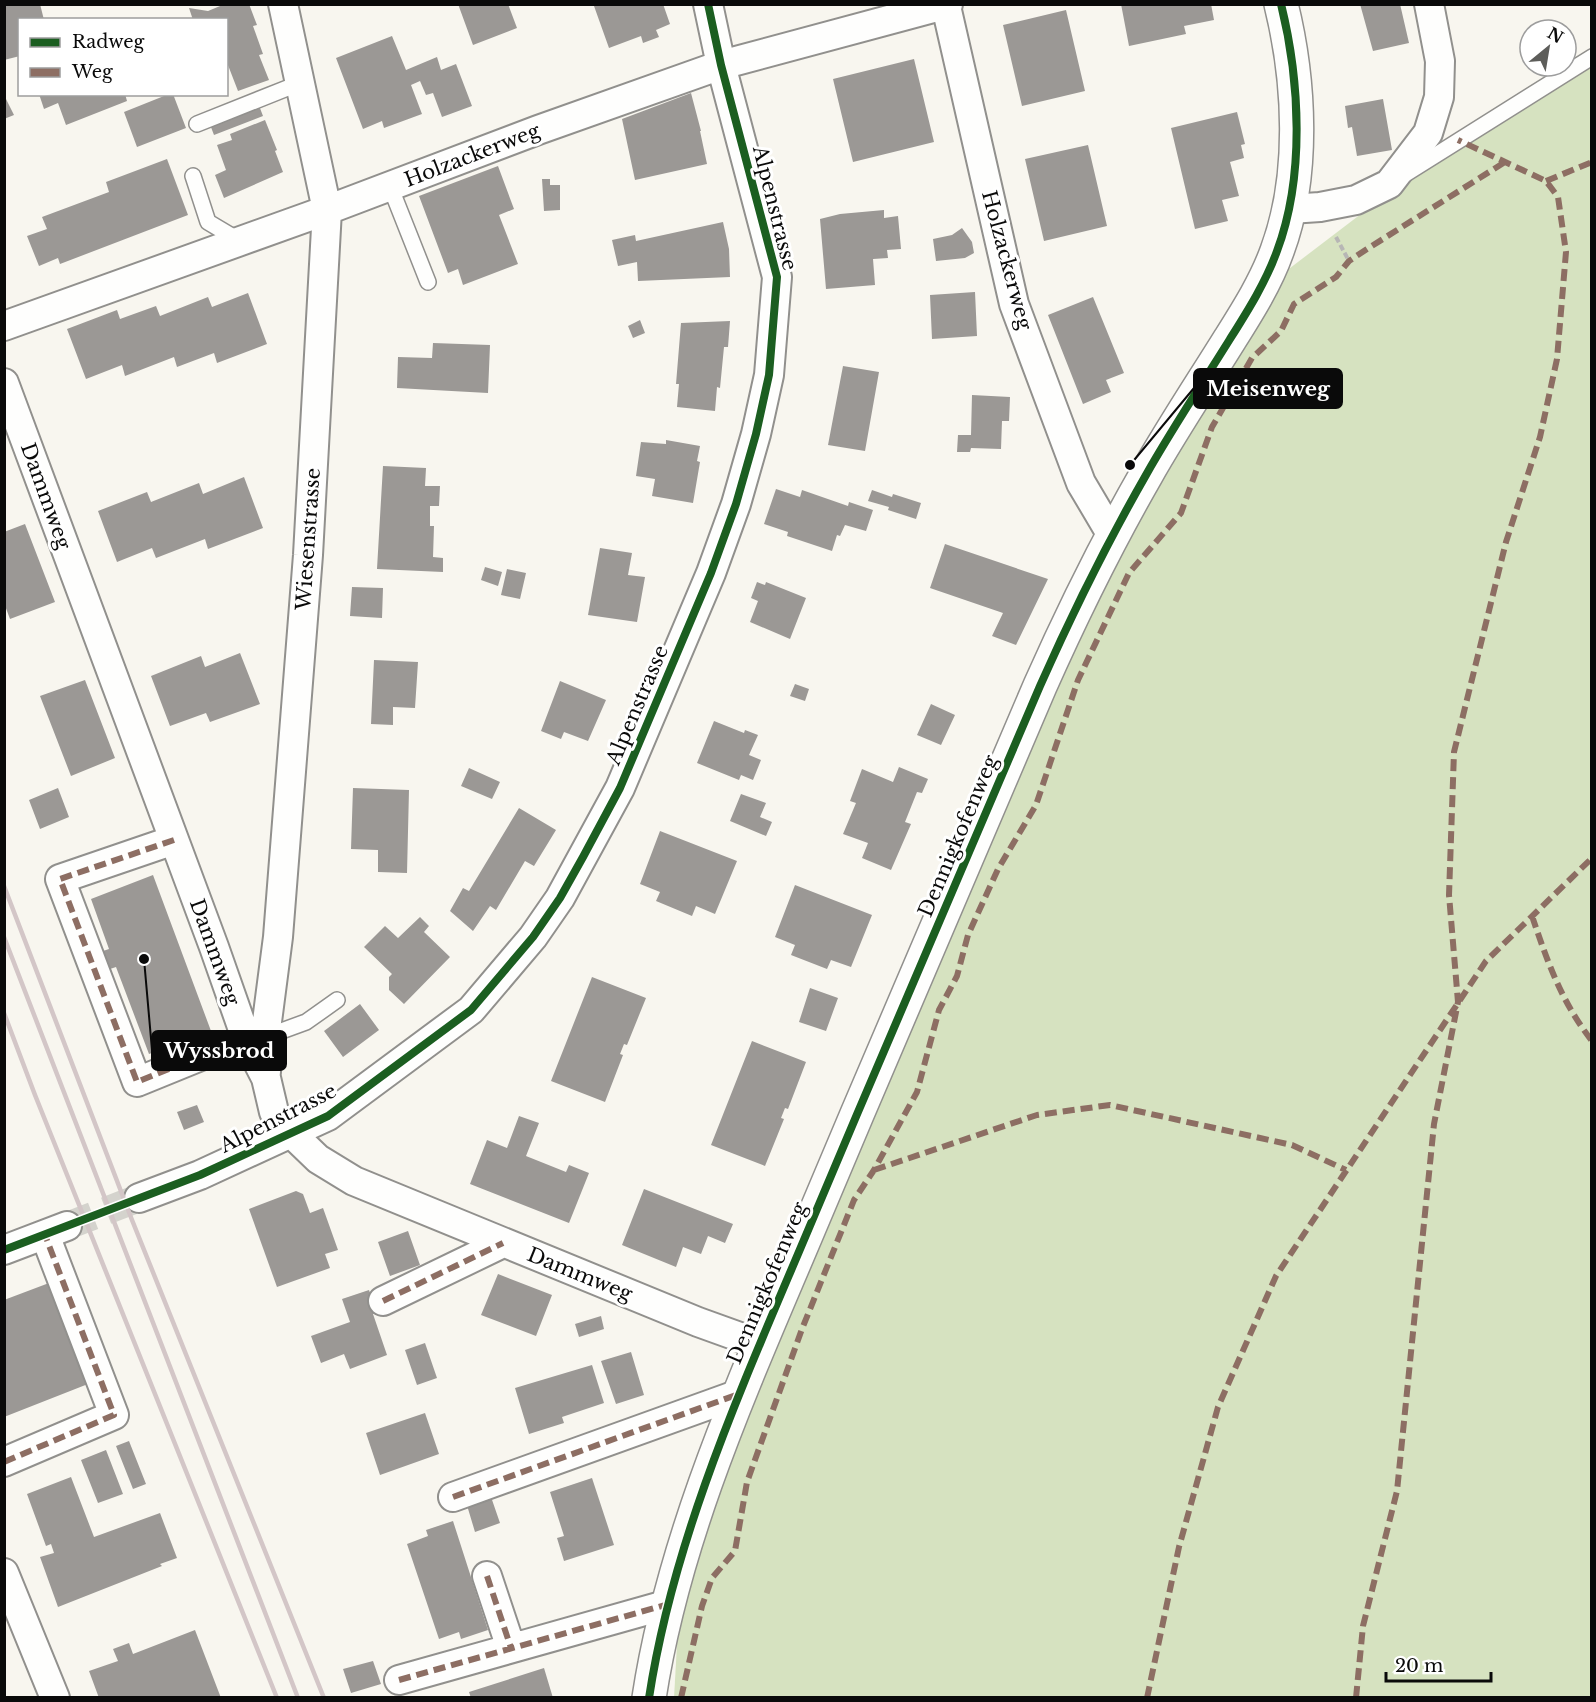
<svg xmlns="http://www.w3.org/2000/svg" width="1596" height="1702" viewBox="0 0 1596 1702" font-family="'Libre Baskerville',serif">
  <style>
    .forest { fill: #d6e2c0 }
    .building { fill: #9b9895 }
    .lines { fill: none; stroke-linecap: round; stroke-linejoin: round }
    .minor-tunnel { stroke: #d4d3cd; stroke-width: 28; stroke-dasharray: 28 14; stroke-linecap: butt }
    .service-casing { stroke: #91908d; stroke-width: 18 }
    .minor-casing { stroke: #91908d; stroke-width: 32 }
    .tertiary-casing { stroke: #91908d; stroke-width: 36 }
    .path { stroke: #b7b6b5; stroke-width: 4; stroke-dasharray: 6 3; stroke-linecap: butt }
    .service { stroke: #fefefd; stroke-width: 15 }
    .minor { stroke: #fefefd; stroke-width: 28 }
    .tertiary { stroke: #fefefd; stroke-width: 33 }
    .rail { stroke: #d3c6c7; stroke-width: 4.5 }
    .quiet { stroke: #8d6e63; stroke-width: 6; stroke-dasharray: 12 6; stroke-linecap: butt }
    .cycleway-casing { stroke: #fff; stroke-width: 11 }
    .cycleway { stroke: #1b5e20; stroke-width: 8 }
    .labels { text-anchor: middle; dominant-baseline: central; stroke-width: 6; stroke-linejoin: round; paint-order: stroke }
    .street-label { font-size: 20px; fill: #0a0a0a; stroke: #fff }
    .leader { fill: none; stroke: #0a0a0a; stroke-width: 2 }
    .callout-dot { fill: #0a0a0a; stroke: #fff; stroke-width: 2 }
    .callout { fill: #0a0a0a; stroke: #0a0a0a; stroke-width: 2 }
    .callout-label { font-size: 21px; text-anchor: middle; font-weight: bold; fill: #fff }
  </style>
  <rect width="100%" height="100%" fill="#f8f6ef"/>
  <path class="forest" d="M1591,61V1697L674,1698L682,1556L1040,686L1256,294L1458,140Z"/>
  <path class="building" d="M4,4H40L44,20H20V56L4,60Z
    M225,4H249L257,25L253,26L263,54L259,55L269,80L238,91L226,60V20H193L189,8L208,11Z
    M458,4H508L517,28L473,45Z
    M599,4H663L670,24L656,30L659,37L643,43L641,36L609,48L594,6Z
    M1121,4H1211L1214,20L1184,26L1186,34L1129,46Z
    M1360,4H1400L1409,43L1373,51Z
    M1066,10L1085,91L1022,106L1003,25Z
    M392,36L406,70L437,57L441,70L456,64L472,106L442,117L433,93L426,95L420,81L411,85L422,114L384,128L382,121L363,129L336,58Z
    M914,59L934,142L853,162L833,79Z
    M691,93L701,131H700L707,164L635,180L622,119Z
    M39,94H125L127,101L66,125L58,103L44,109Z
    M169,94H173L186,128L137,147L124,112Z
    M4,95L14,115L4,119Z
    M1383,99L1392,150L1357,156L1352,127L1348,128L1345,106Z
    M258,103L263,116L214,135L209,122Z
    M1237,112L1245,144L1241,145L1244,158L1230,162L1239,196L1222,200L1228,221L1195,229L1171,128Z
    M265,120L277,150L275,151L283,172L224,198L215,175L226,170L217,145L232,140L230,134Z
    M1088,145L1107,226L1044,241L1025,159Z
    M167,159L188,215L60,264L58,258L39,266L27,236L47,229L42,217L109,192L106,182Z
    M498,166L514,209L499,215L518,264L463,285L458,269L448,273L419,196Z
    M542,179H550V185H560V210L544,211Z
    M884,210V218L898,216L901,249L887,250L888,258L873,259L875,285L826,289L820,219L840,214Z
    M723,222L729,249L730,277L638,281L637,262L618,266L612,240L635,235L636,241Z
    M962,228L972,242L974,253L965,258L936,261L933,239L952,235Z
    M975,292L977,336L932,339L930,295Z
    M248,293L267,344L217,363L214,353L177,367L174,357L125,376L122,365L86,379L67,329L117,310L120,319L156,306L160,316L208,297L212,307Z
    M1093,297L1124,373L1106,380L1111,392L1083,404L1048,315Z
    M640,320L645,333L633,338L628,326Z
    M730,321L728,347H724L720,388L717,387L715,411L677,407L679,384H676L681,323Z
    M433,343L490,345L488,393L397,388L398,357L432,358Z
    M843,366L879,372L865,451L828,445Z
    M972,395L1010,397L1009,421H1002L1001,449L971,448L970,452H957L958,435H971Z
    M666,440L700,446L697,461L700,462L693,503L652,496L655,479L636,476L641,442L666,444Z
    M383,466L426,468L425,486H440L439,506H430V526H434L433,557L443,558V572L377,569Z
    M244,477L263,528L208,549L205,539L156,558L152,548L117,562L98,511L147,492L151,502L199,483L203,494Z
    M776,489L800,497L802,490L848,506L849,502L873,510L866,531L845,525L840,536L837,535L832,551L787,536L788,532L764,524Z
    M872,490L892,497L893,494L921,503L916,519L888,510L889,507L868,501Z
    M25,524L55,602L10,619L4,603V532Z
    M945,544L1048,579L1016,645L992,636L1003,613L930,588Z
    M600,548L632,553L628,575L645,577L637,622L588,615Z
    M485,567L502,572L498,586L481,580Z
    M507,569L526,573L520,599L501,595Z
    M757,582L765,585L766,582L806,598L790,639L750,622L758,601L751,598Z
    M352,587L383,588L382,618L350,616Z
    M240,653L260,704L210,722L206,713L170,726L151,676L201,656L205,667Z
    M374,660L418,662L415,708L393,707V725L371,724Z
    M85,680L115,758L71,776L40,696Z
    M560,681L606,700L588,741L564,732L561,739L541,731Z
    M795,684L809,689L805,701L790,696Z
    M931,704L955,715L941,745L917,735Z
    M714,721L744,733L745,730L758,735L749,755L761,760L753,780L741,775L739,780L697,763Z
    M899,767L928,779L922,793L917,792L905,822L911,824L891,870L862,858L868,843L843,834L856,803L850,801L862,769L893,782Z
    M469,768L500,782L492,799L461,786Z
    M58,788L69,817L40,829L29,800Z
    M353,788L409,790L407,873L378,872V850L351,849Z
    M741,794L766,803L760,817L772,822L766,836L730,821Z
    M519,808L556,830L534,866L525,861L496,910L490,906L473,931L450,911L463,888L469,891Z
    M660,831L737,861L715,914L696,906L692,916L656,901L660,892L640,884Z
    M153,875L211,1031L197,1037L199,1043L181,1050L178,1044L149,1054L116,967L110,969L103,951L109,949L91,899Z
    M795,885L872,915L851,967L831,960L827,969L791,955L795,945L775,937Z
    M420,917L429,926L424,932L450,957L404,1004L389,990V977L392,974L364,947L385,926L398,938Z
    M592,977L646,998L627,1045L624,1044L620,1054L623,1055L605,1102L551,1081Z
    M810,988L838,998L826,1031L799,1022Z
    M360,1004L379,1030L343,1057L324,1031Z
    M752,1041L806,1062L788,1109L785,1108L781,1118L784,1119L765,1166L711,1145Z
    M197,1105L204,1122L184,1130L177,1112Z
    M519,1116L539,1123L526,1156L566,1172L569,1165L589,1173L569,1223L470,1184L487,1140L507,1148Z
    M644,1189L733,1224L725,1243L708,1236L701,1254L683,1247L676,1267L622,1245Z
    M296,1191L303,1194L310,1213L323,1208L338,1250L325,1254L330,1268L277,1287L249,1209Z
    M408,1231L420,1265L390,1276L378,1242Z
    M498,1274L552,1295L536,1336L481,1315Z
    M49,1283L88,1384L4,1417V1300Z
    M369,1290L377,1313L373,1314L387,1355L350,1369L344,1354L321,1363L311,1336L350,1322L342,1299Z
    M601,1316L604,1329L579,1337L575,1324Z
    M425,1343L437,1378L417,1385L405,1350Z
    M631,1352L644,1395L616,1404L601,1361Z
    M592,1365L604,1403L562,1417L564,1423L529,1434L515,1388Z
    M425,1413L439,1454L380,1475L366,1433Z
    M129,1441L146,1484L133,1489L116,1446Z
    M106,1450L123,1494L98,1503L81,1460Z
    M71,1477L94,1537L160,1513L177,1558L160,1564L162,1566L58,1607L40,1557L54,1553L51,1544L46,1546L27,1494Z
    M592,1478L614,1545L564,1561L557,1538L564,1536L550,1492Z
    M490,1494L500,1523L475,1532L466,1502Z
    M453,1521L488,1630L461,1639L459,1632L439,1639L407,1544L428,1536L426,1530Z
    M195,1630L221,1698H99L89,1671L118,1661L113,1649L129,1643L133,1654Z
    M373,1661L381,1684L351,1693L343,1669Z
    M544,1668L553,1698H471L469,1692Z"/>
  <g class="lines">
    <path class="minor-tunnel" d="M67,1226L139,1198"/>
    <g class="service-casing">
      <path id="service" d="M197,124L300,83
        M1404,175L1592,57
        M193,176L208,222L240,241
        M390,186L428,282
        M265,1037L306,1022L337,1000"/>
    </g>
    <g class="minor-casing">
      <path id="minor" d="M946,6L1014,304L1081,483L1113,537
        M1290,209L1320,207L1356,200L1389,184L1428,133L1439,97L1440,61L1429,4
        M4,326L327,210L538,130L721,65L948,4
        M4,383L214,947L247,1041L266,1078L274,1112L291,1133L318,1159L354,1181L698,1322L759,1344
        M174,840L60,879L137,1082L218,1049L247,1041
        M266,1072L265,1037L278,937L308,555L327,210L283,4
        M139,1198L200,1175L328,1116L471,1010L533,937L560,898L620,788L711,573L736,504L756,434L769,375L777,277L721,65L708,4
        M4,1250L67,1226
        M383,1301L503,1243
        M4,1462L114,1415L45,1235
        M453,1497L739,1394
        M4,1573L55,1698
        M487,1576L511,1648
        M399,1680L669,1604"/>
    </g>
    <g class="tertiary-casing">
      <path id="tertiary" d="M649,1698C674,1534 745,1380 809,1228C885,1047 963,867 1040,686C1072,614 1107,543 1146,475C1172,429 1202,384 1230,339C1247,312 1266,282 1277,251C1305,176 1300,81 1281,4"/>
    </g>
    <path class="path" d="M1336,237L1349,261"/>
    <use href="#service" class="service"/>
    <use href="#minor" class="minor"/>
    <use href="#tertiary" class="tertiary"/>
    <path class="rail" d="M4,886L132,1220L324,1698
      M4,937L298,1698
      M4,1013L35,1095L277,1698"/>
    <path class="quiet" d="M1546,181L1592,162
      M174,840L60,879L137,1082L218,1049L247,1041
      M1532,916C1548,963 1561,1001 1592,1041
      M874,1170L1037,1115L1110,1105L1292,1145L1346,1170
      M383,1301L503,1243
      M4,1462L114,1415L45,1235
      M453,1497L739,1394
      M487,1576L511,1648
      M399,1680L669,1604
      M681,1698L702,1606L712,1578L735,1551L747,1482L802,1329L854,1200L874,1170L917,1092L939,1010L957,976L968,935L998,869L1036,805L1078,680L1129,573L1181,513L1212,427L1252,358L1281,331L1294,304L1336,277L1349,261L1367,249L1505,162
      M1147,1698L1179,1547L1218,1407L1276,1276L1486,961L1592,858
      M1356,1698L1363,1626L1397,1491L1434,1124L1458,1002L1449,895L1454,752L1506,542L1540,437L1557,359L1566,252L1558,197L1546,181L1458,140"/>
    <g class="cycleway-casing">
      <path id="cycleway" d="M4,1250L200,1175L328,1116L471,1010L533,937L560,898L583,857L620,788L711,573L736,504L756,434L769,375L777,277L721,65L708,4
        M649,1698C674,1534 745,1380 809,1228C885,1047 963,867 1040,686C1072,614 1107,543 1146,475C1172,429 1202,384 1230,339C1247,312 1266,282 1277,251C1305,176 1300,81 1281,4"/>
    </g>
    <use href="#cycleway" class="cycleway"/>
  </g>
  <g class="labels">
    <g class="street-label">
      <text transform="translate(472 155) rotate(-21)">Holzackerweg</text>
      <text transform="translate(775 208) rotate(76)">Alpenstrasse</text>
      <text transform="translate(1007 260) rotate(75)">Holzackerweg</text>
      <text transform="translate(46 496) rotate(70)">Dammweg</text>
      <text transform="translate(308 539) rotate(-86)">Wiesenstrasse</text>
      <text transform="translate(637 705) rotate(-67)">Alpenstrasse</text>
      <text transform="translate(958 836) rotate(-67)">Dennigkofenweg</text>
      <text transform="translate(215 952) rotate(70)">Dammweg</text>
      <text transform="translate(278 1118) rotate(-27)">Alpenstrasse</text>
      <text transform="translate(580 1274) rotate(22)">Dammweg</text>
      <text transform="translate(767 1283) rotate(-67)">Dennigkofenweg</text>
    </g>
  </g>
  <path class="leader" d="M1130 465L1194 388M144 959L152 1050"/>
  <g class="callout-dot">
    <circle cx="1130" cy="465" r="6"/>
    <circle cx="144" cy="959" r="6"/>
  </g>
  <g class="callout">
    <rect x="1194" y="369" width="148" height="39" rx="6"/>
    <rect x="152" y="1031" width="134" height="39" rx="6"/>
  </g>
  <g class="callout-label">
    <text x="1268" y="396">Meisenweg</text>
    <text x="219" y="1058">Wyssbrod</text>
  </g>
  <rect width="1596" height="1702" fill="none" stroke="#0a0a0a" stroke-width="12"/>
  <rect x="18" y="18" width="210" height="78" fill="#ffffff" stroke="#9d9d9d" stroke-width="1.5"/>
  <rect x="30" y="38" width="30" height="9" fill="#1b5e20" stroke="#9d9d9d" stroke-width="1.5"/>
  <text x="72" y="48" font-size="18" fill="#0a0a0a">Radweg</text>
  <rect x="30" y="68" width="30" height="9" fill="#8d6e63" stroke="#9d9d9d" stroke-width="1.5"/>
  <text x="72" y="78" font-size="18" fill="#0a0a0a">Weg</text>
  <g transform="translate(1548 48) rotate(30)"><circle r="28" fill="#ffffff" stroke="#9d9d9d" stroke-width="1.5"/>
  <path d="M0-4.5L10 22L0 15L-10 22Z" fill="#5d5d5a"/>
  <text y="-9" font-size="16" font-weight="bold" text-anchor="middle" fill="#0a0a0a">N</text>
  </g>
  <path d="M1386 1672v9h105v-9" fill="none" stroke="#0a0a0a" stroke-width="3"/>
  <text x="1395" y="1672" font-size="18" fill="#0a0a0a" stroke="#ffffff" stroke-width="4.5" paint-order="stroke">20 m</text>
</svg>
